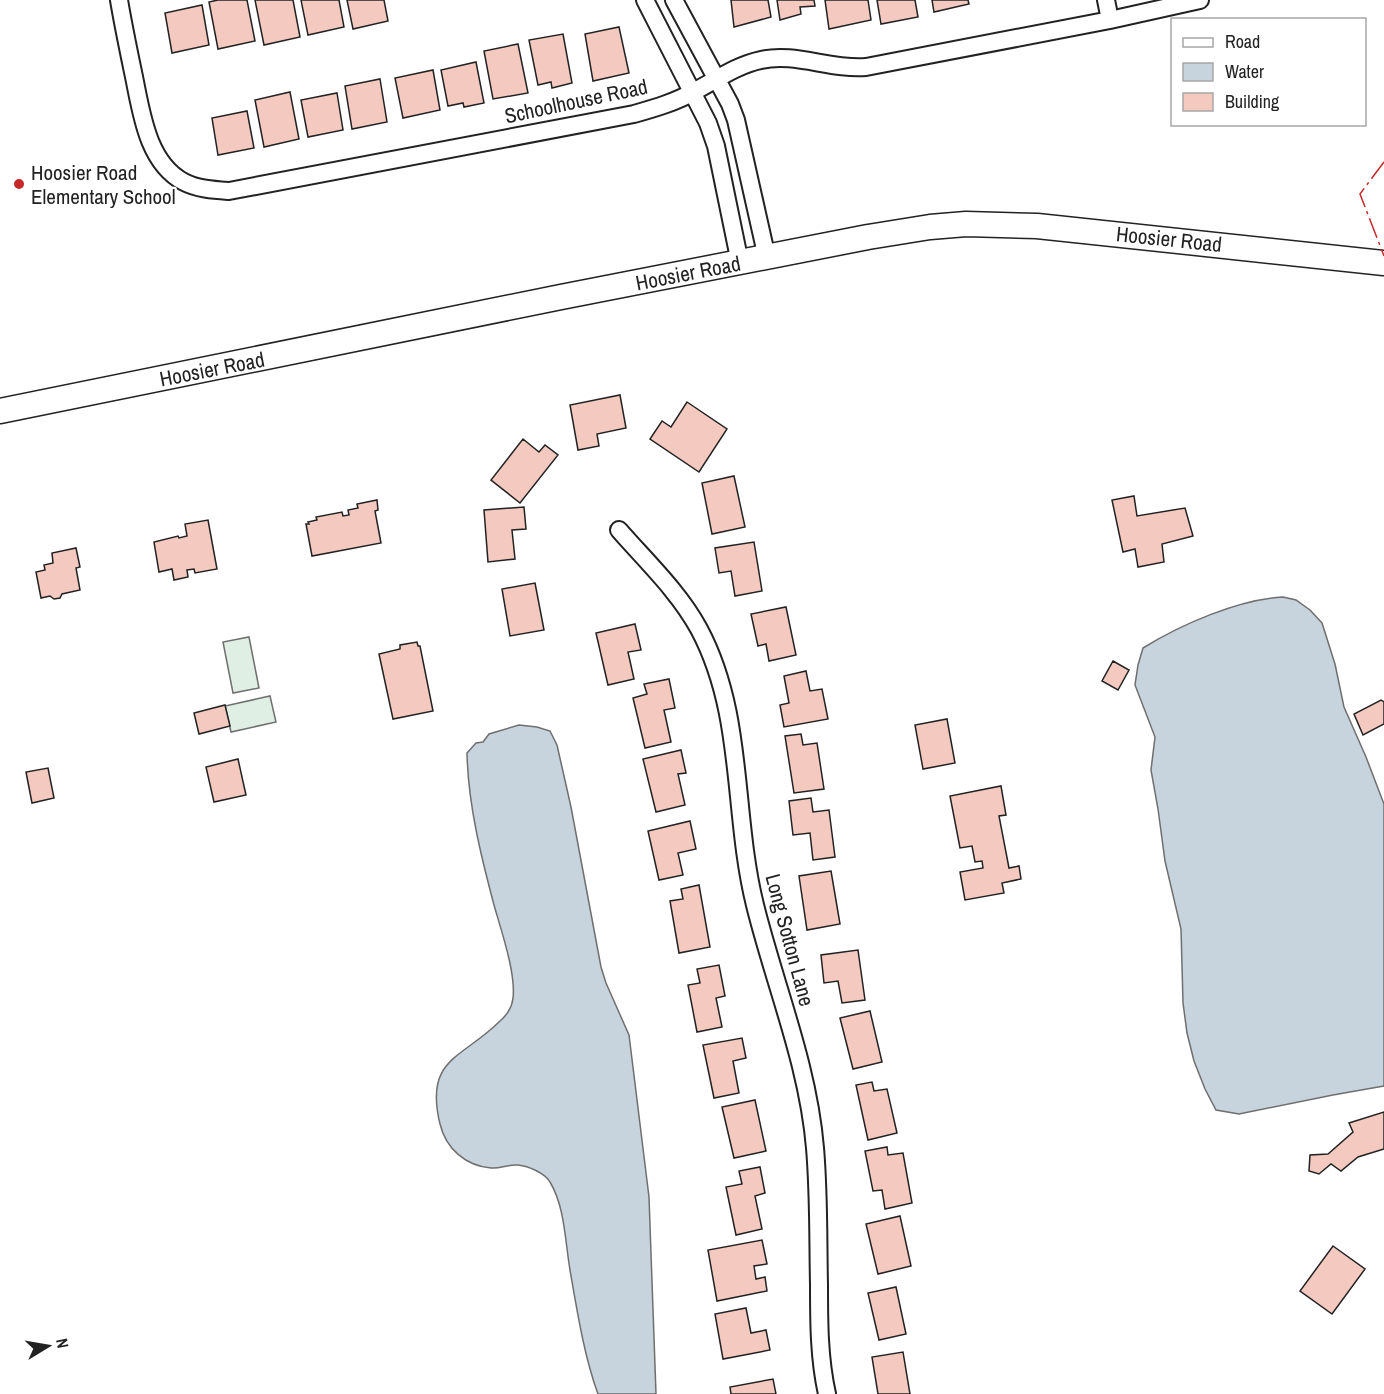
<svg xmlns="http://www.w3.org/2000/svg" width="1384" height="1394" viewBox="0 0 1384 1394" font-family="'Archivo Narrow',sans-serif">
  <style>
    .green { fill: #e0efe3; stroke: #6f6f6f; stroke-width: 1.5 }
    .water { fill: #c7d3dd; stroke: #6f6f6f; stroke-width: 1.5 }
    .building { fill: #f3c9c0; stroke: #222; stroke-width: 1.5 }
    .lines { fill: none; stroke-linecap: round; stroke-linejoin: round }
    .street-casing { stroke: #222; stroke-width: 20 }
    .secondary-casing { stroke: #222; stroke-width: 27 }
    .street { stroke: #fff; stroke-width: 16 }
    .secondary { stroke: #fff; stroke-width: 24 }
    .power { stroke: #c62828; stroke-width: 1.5; stroke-dasharray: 21 4.5 3 4.5; stroke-linecap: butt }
    .poi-dot { fill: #c62828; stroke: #fff; stroke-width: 2 }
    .labels { text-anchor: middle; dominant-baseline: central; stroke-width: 4.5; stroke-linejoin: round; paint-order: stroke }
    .street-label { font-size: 21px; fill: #222; stroke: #fff }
    .poi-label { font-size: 21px; fill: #222; stroke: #fff; text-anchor: start }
  </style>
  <rect width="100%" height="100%" fill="#fff"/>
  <path class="green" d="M249,637L259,688L233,693L223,642Z
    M270,696L276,722L231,732L225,706Z"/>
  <path class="water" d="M1283,597L1296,600L1310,610L1322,623L1335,664L1344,707L1366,757L1384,804V1086L1333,1095L1239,1114L1216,1110L1205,1089L1194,1061L1187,1033L1183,1003L1181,929L1165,861L1158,809L1151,770L1155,737L1135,685L1138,665L1143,648C1180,625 1239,599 1283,597Z
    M519,725L537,727L550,731L557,745L571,807L601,967L606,983L629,1035L649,1197L656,1394H598C584,1356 577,1310 570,1270C565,1241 565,1207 550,1182C545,1173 528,1166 518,1165C509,1164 500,1169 491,1168C466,1166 446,1149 440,1124C424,1058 462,1059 500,1021C507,1015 512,1008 513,998C516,973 501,930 494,905C481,856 468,804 467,753L476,743L483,742L489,734Z"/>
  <path class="building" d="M218,0H247L255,41L218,49L209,2Z
    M255,0H293L300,37L264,45Z
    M301,0H339L344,27L308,35Z
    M347,0H384L388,21L353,29Z
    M731,0H768L771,17L734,27Z
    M777,0H814L815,6L800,7L801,14L780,20Z
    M825,0H868L871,20L829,29Z
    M877,0H915L918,17L881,24Z
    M932,0H968L969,4L934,12Z
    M202,5L209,45L172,53L165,13Z
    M619,27L629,73L593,81L585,34Z
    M563,34L572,83L552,88L551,82L538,85L529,40Z
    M518,44L528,93L493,99L484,51Z
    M476,62L484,103L464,107L463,103L448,106L441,70Z
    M433,70L440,110L403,118L395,78Z
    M380,79L387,122L352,129L345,86Z
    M290,92L299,139L264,147L255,100Z
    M337,93L343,130L308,137L301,100Z
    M247,111L254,148L218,155L212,118Z
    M620,395L626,428L597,434L599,446L578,450L570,405Z
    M687,402L727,429L699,472L650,439L662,421L671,427Z
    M523,439L539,452L545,445L558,455L520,503L491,480Z
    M734,476L745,527L712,534L702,483Z
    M1134,496L1137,516L1185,508L1193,536L1162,544L1164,562L1138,567L1135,549L1123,552L1112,500Z
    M377,500L378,510L375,511L381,543L312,556L306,524H309L308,522L317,520L316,517L342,512L343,516L349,515L348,510L358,508L357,504Z
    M524,507L526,529L512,530L515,559L488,562L484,510Z
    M208,520L217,569L195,573L194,569L187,570L188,577L174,580L172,569L159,572L154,542L178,536L179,538L187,536L185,524Z
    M754,542L762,591L735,596L731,571L719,573L715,548Z
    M76,548L80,567L76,568L80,590L62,594L60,598L54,599L50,596L41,598L36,572L45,570L44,565L53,563L52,553Z
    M535,583L544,630L510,636L502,589Z
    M786,607L796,655L769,661L766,644L758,646L751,614Z
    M635,624L641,650L628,652L634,679L608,685L596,633Z
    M417,642L418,646H420L433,711L393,719L379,654L400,649V645Z
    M1113,661L1129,670L1118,690L1102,681Z
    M806,671L810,691L822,689L828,719L784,727L780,705L789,703L784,676Z
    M669,679L675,708L664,710L671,742L645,748L633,698L647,694L644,684Z
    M1381,700L1384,702V724L1363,735L1354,714Z
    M225,705L230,726L199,734L194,713Z
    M947,719L955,763L923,769L915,725Z
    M801,734L803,745L817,743L824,789L794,793L785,736Z
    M681,750L686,773L678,774L685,805L656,812L643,759Z
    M238,759L246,795L214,802L206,767Z
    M48,768L54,798L32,803L26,772Z
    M1001,786L1006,815L999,816L1009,868L1019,866L1021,879L1002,883L1004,893L965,900L960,872L983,868L982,861L975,862L972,846L960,848L950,796Z
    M811,798L813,812L829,810L835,857L813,860L810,833L793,835L789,801Z
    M690,821L696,849L678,853L683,875L659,880L648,831Z
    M831,871L840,924L807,930L799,876Z
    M699,885L710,947L679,953L670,901L683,899L681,889Z
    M858,950L865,1000L842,1003L838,981L824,983L821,955Z
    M719,965L725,996L716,998L722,1027L697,1032L688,985L700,983L697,969Z
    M870,1011L882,1062L853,1069L840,1018Z
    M742,1038L746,1058L733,1061L739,1093L714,1098L703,1045Z
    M872,1082L874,1091L887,1089L897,1133L868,1140L856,1085Z
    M755,1100L766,1151L734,1158L722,1107Z
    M1384,1112V1149L1358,1157L1341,1171L1331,1164L1319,1174L1309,1171L1310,1155L1328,1154L1353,1132L1349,1123Z
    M887,1147L888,1155L903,1153L912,1203L885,1209L882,1190L873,1191L865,1151Z
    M760,1167L765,1193L755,1196L762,1229L736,1235L726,1187L742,1184L739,1171Z
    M900,1216L911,1266L878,1274L866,1224Z
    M762,1240L767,1264L754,1266L756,1279L765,1277L767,1291L717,1301L708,1250Z
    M1333,1246L1365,1269L1332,1314L1300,1291Z
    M896,1287L906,1334L879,1340L868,1293Z
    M746,1308L751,1333L766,1330L770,1350L723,1359L715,1314Z
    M903,1352L910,1394H878L872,1357Z
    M773,1379L776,1394H731L730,1387Z"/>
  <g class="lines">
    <g class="street-casing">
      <path id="street" d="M119,0C123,24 128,48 133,72C141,109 146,162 184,182C197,189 214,190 229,191L634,114C655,108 676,102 695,91C716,80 737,65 761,60C794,52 831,70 866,67L1110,20L1200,0
        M645,0L708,123L716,146L740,263
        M674,0L730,104L736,120L767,258
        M1106,0L1110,20
        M619,530C646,561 679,592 699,629C745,715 732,812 755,905C775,986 808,1064 815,1148C819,1194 818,1239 819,1285C819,1322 819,1358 827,1394"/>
    </g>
    <g class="secondary-casing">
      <path id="secondary" d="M0,411L561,297L868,237L930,227L966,224L1037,226L1384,263"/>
    </g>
    <use href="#street" class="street"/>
    <use href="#secondary" class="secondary"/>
    <path class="power" d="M1384,162L1360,194L1384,256"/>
  </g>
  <circle class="poi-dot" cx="19" cy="184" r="6"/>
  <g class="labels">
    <g class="street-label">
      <text transform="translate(576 101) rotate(-12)">Schoolhouse Road</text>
      <text transform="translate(1169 239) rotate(6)">Hoosier Road</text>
      <text transform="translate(688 273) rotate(-11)">Hoosier Road</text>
      <text transform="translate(212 369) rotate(-11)">Hoosier Road</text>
      <text transform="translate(790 940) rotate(75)">Long Sotton Lane</text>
    </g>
    <g class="poi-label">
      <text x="31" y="172">Hoosier Road<tspan x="31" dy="24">Elementary School</tspan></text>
    </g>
  </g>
  <rect x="1171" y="18" width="195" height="108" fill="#ffffff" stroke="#a7a7a7" stroke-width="1.5"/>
  <rect x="1183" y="38" width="30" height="9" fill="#ffffff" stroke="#a7a7a7" stroke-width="1.5"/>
  <text x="1225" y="48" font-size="18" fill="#222222">Road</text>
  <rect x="1183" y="63" width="30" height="18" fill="#c7d3dd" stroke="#a7a7a7" stroke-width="1.5"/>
  <text x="1225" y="78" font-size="18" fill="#222222">Water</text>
  <rect x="1183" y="93" width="30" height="18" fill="#f3c9c0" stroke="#a7a7a7" stroke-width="1.5"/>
  <text x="1225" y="108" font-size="18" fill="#222222">Building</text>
  <g transform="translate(48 1346) rotate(79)" stroke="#ffffff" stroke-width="4.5" paint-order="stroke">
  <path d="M0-4.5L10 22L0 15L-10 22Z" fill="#222222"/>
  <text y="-9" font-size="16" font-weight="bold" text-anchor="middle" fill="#222222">N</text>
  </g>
</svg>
